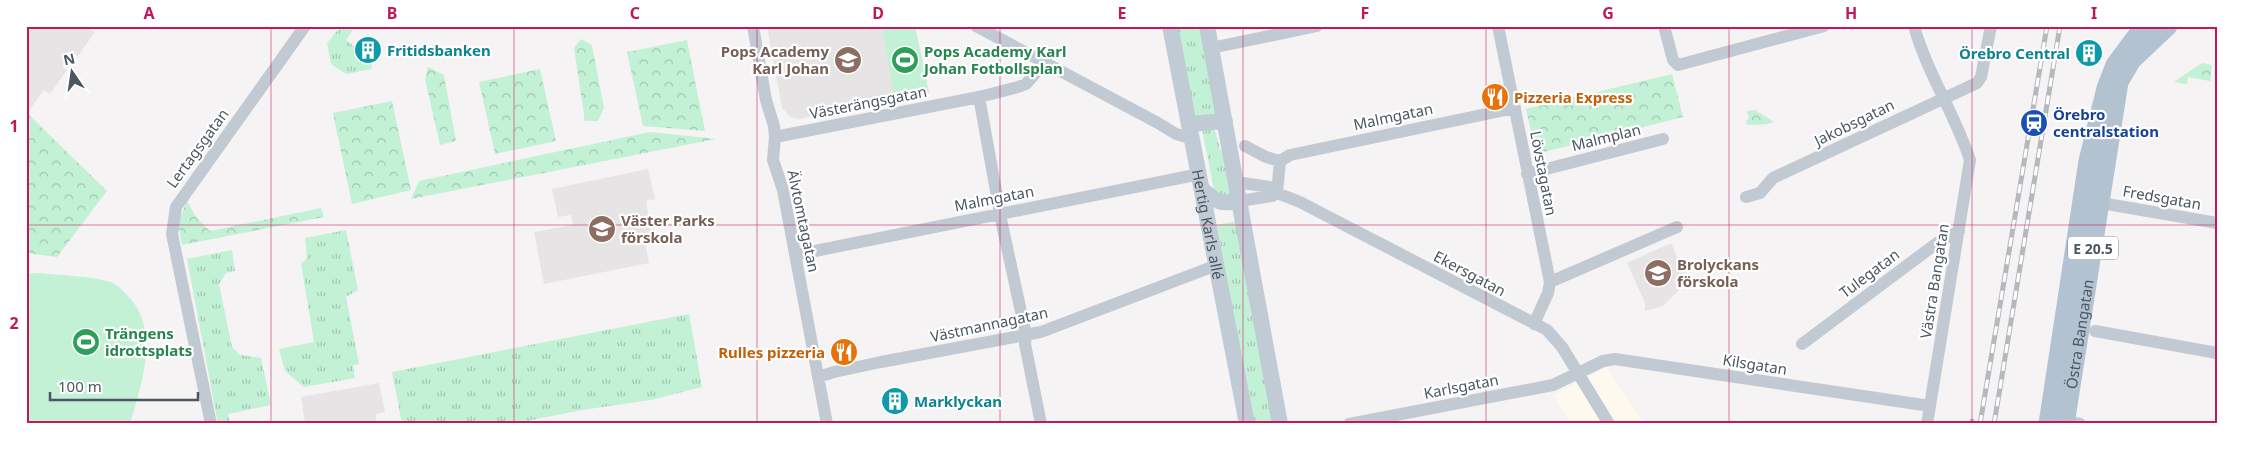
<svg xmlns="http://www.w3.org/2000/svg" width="2243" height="450" viewBox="0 0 2243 450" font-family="'Noto Sans',sans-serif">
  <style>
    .commercial { fill: #fdf9ef }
    .education { fill: #e6e4e5 }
    .grass { fill: url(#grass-tufts) }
    .forest { fill: url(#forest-crowns) }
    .pitch { fill: #c3f1d5 }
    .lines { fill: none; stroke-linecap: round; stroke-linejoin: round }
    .minor { stroke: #c1cad2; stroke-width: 12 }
    .secondary { stroke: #c1cbd6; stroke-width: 16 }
    .primary { stroke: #b3c2d1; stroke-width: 19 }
    .rail-casing { stroke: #b5b8bd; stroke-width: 5 }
    .rail { stroke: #fff; stroke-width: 3; stroke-dasharray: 9; stroke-linecap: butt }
    .grid { fill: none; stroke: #c2185b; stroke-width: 1; stroke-opacity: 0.55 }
    .labels { text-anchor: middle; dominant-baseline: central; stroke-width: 4.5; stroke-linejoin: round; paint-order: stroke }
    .shield { fill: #fff; stroke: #808990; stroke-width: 1 }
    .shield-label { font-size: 14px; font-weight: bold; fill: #4a5661 }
    .culture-label { font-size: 15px; font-weight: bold; fill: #0d838f; stroke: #fff; text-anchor: start }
    .education-label { font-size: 15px; font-weight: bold; fill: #785e54; stroke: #fff; text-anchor: start }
    .leisure-label { font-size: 15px; font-weight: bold; fill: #27864d; stroke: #fff; text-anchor: start }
    .food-label { font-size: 15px; font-weight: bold; fill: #c56008; stroke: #fff; text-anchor: start }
    .street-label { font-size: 15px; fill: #4a5661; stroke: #fff }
    .transit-label { font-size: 15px; font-weight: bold; fill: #164399; stroke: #fff; text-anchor: start }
    .neatline { fill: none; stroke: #c2185b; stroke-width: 2 }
    .grid-label { font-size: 16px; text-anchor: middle; font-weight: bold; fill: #c2185b }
  </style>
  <defs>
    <pattern id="grass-tufts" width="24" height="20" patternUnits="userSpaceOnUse" patternTransform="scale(1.25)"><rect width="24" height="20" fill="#c3f1d5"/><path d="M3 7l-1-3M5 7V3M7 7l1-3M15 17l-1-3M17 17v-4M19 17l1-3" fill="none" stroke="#a0c6b0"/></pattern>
    <pattern id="forest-crowns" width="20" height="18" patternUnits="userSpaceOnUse" patternTransform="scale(1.25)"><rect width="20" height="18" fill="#c3f1d5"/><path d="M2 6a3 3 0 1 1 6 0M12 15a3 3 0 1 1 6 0" fill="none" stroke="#a0c6b0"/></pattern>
  </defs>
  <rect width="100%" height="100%" fill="#f5f3f3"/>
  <path class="commercial" d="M1607,367L1645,424H1571L1553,395Z"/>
  <path class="education" d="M26,26H91L89,29L95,32L78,56L72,52L62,66L67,70L50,94L44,90L27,113Z
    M767,26H915L929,93L798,119L791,117L782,108Z
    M648,169L655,199L646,201L653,240L645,242L649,263L544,284L534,232L573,225L571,215L558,217L552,189Z
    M1671,243L1690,284L1683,286L1663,306L1645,311V303L1627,263Z
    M379,383L385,412L376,414V424H303L305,422L301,397Z"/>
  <path class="grass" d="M341,26H355L346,40L371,59L372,69L346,74L331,64L327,43Z
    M1176,26H1201L1219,116L1196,117Z
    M1202,129L1215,130L1220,149L1225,155L1232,193L1224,197L1214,190Z
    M1238,221L1275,423L1253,424L1217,225Z
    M346,230L358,290L346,297L359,364L353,365L355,378L304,387L285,371L279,349L314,342L301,264L307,258L305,238Z
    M232,250L235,271L226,273L219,284L232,347L240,355L261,358L271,405L228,414L230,424H218L187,259Z
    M689,314L702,387L651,400L582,410L512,424H402L392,372Z"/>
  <path class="forest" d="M581,39L592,45L604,108L598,121H585L574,48Z
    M687,40L705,131L643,126L627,52Z
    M2202,63L2212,65L2210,81L2188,77L2187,84L2174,82Z
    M428,67L444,75L456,141L440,145L425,79Z
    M540,69L556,141L495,154L479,82Z
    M1672,74L1683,117L1536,154L1526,109Z
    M392,101L411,190L352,204L333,113Z
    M1755,110L1774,122C1765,126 1757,124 1747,125L1746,120L1749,119L1747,111Z
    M26,112L107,191L57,257L26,253Z
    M650,132L716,139L411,199L419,181Z
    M187,201L196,217L210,231L321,208L324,217L182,245L178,223Z"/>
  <path class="pitch" d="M882,26H915L929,93L894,99Z
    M37,273C56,275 96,276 113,283C117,285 122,290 125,293C162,327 142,382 130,424H26V274Z"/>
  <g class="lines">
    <path class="minor" d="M753,26L766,100L774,126L775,137L773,160L783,190L827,424
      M976,26L1158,123L1176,134L1193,139
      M1498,26L1550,282L1548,293L1534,324
      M1664,26L1673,60L1678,65L1824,26
      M1914,26C1927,73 1955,114 1970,160L1927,424
      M1211,48L1317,26
      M979,97L1002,224L1026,335L1025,344L1041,424
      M775,137L979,97L1018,87L1026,84L1045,62
      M1245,146L1266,157L1280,161
      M1527,174L1663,139
      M1236,182L1270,187L1277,193L1300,202L1547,330L1562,347L1609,424
      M1277,193L1280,161L1290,155L1515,108
      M1746,197L1760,193L1773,178L1977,83L1981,77L1991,26
      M1240,201L1272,196L1277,193
      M2101,203L2217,223
      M795,255L1200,174
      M1550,282L1677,227
      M2095,331L2217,353
      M1802,344L1937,243L1959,231
      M818,377L834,372L881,362L1041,332L1217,265
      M2065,421L2080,424
      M211,424L172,234L176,207L305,26
      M1349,424L1553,385L1603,361L1615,359L1930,406"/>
    <g class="secondary">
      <path id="s1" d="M1170,26L1247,424"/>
      <path d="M1207,26L1280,424"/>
      <path d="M1189,124L1225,121"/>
      <path d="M1203,190C1217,203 1221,204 1240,201"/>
    </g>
    <g class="primary">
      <path d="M2048,424L2088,161L2106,88L2115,65L2144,26"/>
      <path id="s2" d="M2065,424L2119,82L2132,60L2168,26"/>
    </g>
    <g class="rail-casing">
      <path id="rail" d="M1971,424L1972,421
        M1980,424L2047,26
        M1994,424L2060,26"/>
    </g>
    <use href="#rail" class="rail"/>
  </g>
  <path class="grid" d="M271,26V424M514,26V424M757,26V424M1000,26V424M1243,26V424M1486,26V424M1729,26V424M1972,26V424M26,225H2217"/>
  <defs>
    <g id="building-disc" transform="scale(1.4375)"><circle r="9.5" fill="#0f9aa8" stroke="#fff"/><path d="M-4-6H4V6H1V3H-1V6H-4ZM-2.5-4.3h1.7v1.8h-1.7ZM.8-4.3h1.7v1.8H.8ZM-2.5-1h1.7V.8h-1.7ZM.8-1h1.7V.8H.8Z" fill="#fff"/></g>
    <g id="school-disc" transform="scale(1.4375)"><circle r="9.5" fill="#8d6e63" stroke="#fff"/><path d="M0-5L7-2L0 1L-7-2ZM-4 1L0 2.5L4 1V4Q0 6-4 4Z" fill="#fff"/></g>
    <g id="stadium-disc" transform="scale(1.4375)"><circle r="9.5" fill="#2e9e5b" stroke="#fff"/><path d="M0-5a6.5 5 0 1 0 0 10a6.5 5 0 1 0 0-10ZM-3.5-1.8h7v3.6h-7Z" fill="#fff"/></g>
    <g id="restaurant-disc" transform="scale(1.4375)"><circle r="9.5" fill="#e8710a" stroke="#fff"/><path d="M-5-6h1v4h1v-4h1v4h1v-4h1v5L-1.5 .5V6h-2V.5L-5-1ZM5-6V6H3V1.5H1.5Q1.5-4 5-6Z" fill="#fff"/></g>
    <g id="station-disc" transform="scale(1.4375)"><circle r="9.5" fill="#1a4fb4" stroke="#fff"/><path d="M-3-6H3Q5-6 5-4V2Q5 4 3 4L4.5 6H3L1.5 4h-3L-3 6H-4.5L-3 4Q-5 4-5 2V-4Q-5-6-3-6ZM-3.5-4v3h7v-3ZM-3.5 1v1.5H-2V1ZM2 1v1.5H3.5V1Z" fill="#fff"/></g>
  </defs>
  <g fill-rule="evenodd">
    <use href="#building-disc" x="368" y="50"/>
    <use href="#building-disc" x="2089" y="53"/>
    <use href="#school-disc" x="848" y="60"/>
    <use href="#stadium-disc" x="905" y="60"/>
    <use href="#restaurant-disc" x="1495" y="97"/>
    <use href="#station-disc" x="2034" y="123"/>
    <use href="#school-disc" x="602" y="229"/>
    <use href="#school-disc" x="1658" y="273"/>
    <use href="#stadium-disc" x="86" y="342"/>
    <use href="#restaurant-disc" x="844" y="352"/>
    <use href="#building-disc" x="895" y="401"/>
  </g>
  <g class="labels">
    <rect class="shield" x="2068" y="236.5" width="50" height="23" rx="4"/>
    <g class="shield-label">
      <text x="2093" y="248">E 20.5</text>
    </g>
    <g class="culture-label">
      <text x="387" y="50">Fritidsbanken</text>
      <text x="2070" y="53" text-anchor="end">Örebro Central</text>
      <text x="914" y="401">Marklyckan</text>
    </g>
    <g class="education-label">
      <text x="829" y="51" text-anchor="end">Pops Academy<tspan x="829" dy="17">Karl Johan</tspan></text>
      <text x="621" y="220">Väster Parks<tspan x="621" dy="17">förskola</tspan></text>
      <text x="1677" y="264">Brolyckans<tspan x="1677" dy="17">förskola</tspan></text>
    </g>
    <g class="leisure-label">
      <text x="924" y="51">Pops Academy Karl<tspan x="924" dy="17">Johan Fotbollsplan</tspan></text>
      <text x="105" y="333">Trängens<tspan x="105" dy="17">idrottsplats</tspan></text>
    </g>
    <g class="food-label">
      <text x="1514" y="97">Pizzeria Express</text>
      <text x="825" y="352" text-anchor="end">Rulles pizzeria</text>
    </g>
    <g class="street-label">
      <text transform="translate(868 102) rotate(-11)">Västerängsgatan</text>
      <text transform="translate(1393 116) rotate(-12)">Malmgatan</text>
      <text transform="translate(1854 122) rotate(-26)">Jakobsgatan</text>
      <text transform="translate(1606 137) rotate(-14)">Malmplan</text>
      <text transform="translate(197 148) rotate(-54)">Lertagsgatan</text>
      <text transform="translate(1544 173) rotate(79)">Lövstagatan</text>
      <text transform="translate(2162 197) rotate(10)">Fredsgatan</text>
      <text transform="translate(994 198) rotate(-11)">Malmgatan</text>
      <text transform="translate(804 221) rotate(78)">Älvtomtagatan</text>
      <text stroke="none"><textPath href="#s1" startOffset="202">Hertig Karls allé</textPath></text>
      <text transform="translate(1470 273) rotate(28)">Ekersgatan</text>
      <text transform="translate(1869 273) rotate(-37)">Tulegatan</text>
      <text transform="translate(1934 281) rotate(-81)">Västra Bangatan</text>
      <text transform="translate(989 324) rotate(-12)">Västmannagatan</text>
      <text stroke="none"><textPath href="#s2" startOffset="91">Östra Bangatan</textPath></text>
      <text transform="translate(1755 364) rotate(9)">Kilsgatan</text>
      <text transform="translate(1461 386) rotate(-11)">Karlsgatan</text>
    </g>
    <g class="transit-label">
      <text x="2053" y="114">Örebro<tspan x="2053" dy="17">centralstation</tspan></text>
    </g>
  </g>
  <rect width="2243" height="450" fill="none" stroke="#ffffff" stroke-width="55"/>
  <g transform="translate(72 72) rotate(347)" stroke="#ffffff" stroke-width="4" paint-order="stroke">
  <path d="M0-4L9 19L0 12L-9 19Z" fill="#4a5661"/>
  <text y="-8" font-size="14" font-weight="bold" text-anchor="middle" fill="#4a5661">N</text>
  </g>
  <path d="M50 392v8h148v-8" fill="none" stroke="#4a5661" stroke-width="2.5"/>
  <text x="58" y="392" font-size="15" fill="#4a5661" stroke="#ffffff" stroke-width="4" paint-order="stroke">100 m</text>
  <rect x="28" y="28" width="2188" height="394" class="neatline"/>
  <g class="grid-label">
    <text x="149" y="19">A</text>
    <text x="392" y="19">B</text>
    <text x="635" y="19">C</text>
    <text x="878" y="19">D</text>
    <text x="1122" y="19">E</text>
    <text x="1365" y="19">F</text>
    <text x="1608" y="19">G</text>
    <text x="1851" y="19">H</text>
    <text x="2094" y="19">I</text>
    <text x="14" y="132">1</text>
    <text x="14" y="329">2</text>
  </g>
</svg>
